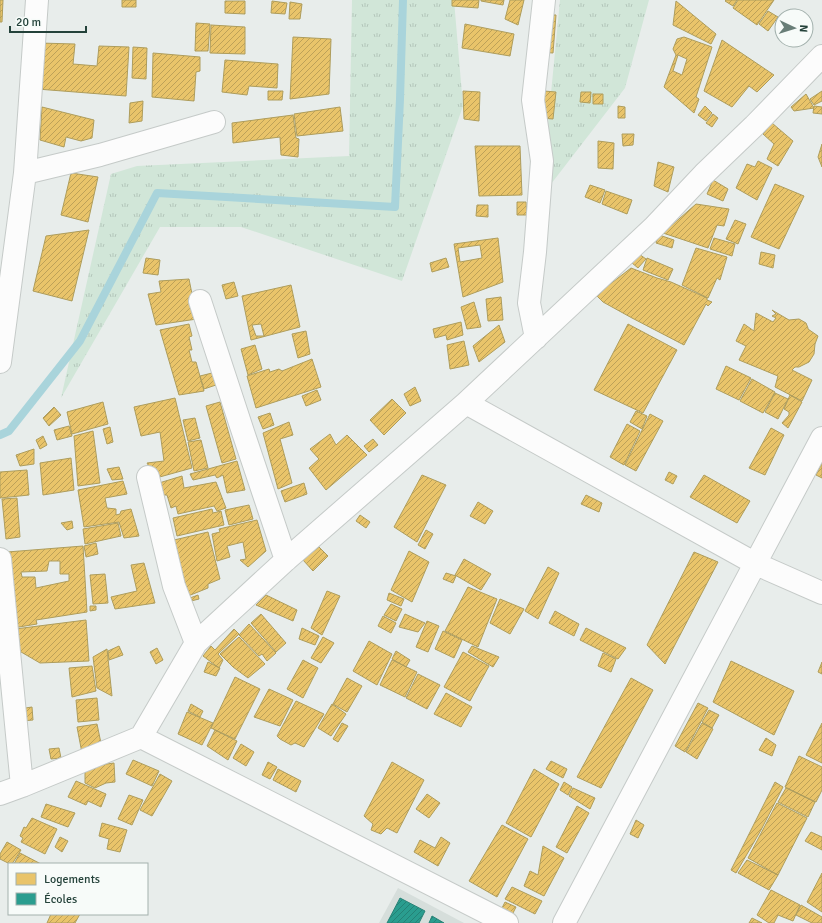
<svg xmlns="http://www.w3.org/2000/svg" width="822" height="923" viewBox="0 0 822 923" font-family="Signika,sans-serif">
  <style>
    .built { fill: #d6dedb }
    .grass { fill: url(#grass-tufts) }
    .homes { fill: url(#homes-hatch); stroke: #ae9d5c; fill-rule: evenodd }
    .schools { fill: url(#schools-hatch); stroke: #288276 }
    .lines { fill: none; stroke-linecap: round; stroke-linejoin: round }
    .stream { stroke: #a9d4db; stroke-width: 8 }
    .minor-casing { stroke: #c5cac8; stroke-width: 24 }
    .minor { stroke: #fcfcfc; stroke-width: 22 }
  </style>
  <defs>
    <pattern id="grass-tufts" width="24" height="20" patternUnits="userSpaceOnUse"><rect width="24" height="20" fill="#d1e6d8"/><path d="M3 7l-1-3M5 7V3M7 7l1-3M15 17l-1-3M17 17v-4M19 17l1-3" fill="none" stroke="#b3c6ba"/></pattern>
    <pattern id="homes-hatch" width="6" height="6" patternUnits="userSpaceOnUse"><rect width="6" height="6" fill="#e9c46a"/><path d="M-1 1l2-2M0 6l6-6M5 7l2-2" fill="none" stroke="#bda158"/></pattern>
    <pattern id="schools-hatch" width="6" height="6" patternUnits="userSpaceOnUse"><rect width="6" height="6" fill="#2a9d8f"/><path d="M-1 1l2-2M0 6l6-6M5 7l2-2" fill="none" stroke="#248276"/></pattern>
  </defs>
  <rect width="100%" height="100%" fill="#e8edeb"/>
  <path class="built" d="M398,888L464,923H379Z"/>
  <path class="grass" d="M352,0H454L463,106L402,281L241,227H160L61,398L111,174L137,166L349,156Z
    M560,0H649L625,88L541,197Z"/>
  <path class="homes" d="M0,0H3L2,22H0Z
    M122,0H136V7H122Z
    M452,0H479L478,8L452,6Z
    M481,0H504L503,5L481,1Z
    M510,0H524L518,25L505,19Z
    M726,0H737L733,6L725,1Z
    M738,0H774L757,25L733,8Z
    M225,1H245V14L225,13Z
    M272,1L287,3L285,14L271,13Z
    M676,1L716,34L711,44L673,25Z
    M290,2L302,4L300,19H289Z
    M768,11L778,17L768,31L759,24Z
    M543,14L556,15L553,53L540,52Z
    M196,23L210,24L208,51H195Z
    M465,24L514,34L510,56L462,48Z
    M211,25L245,27V54L210,53Z
    M293,37L331,39L329,94L290,99Z
    M684,37L712,47L696,97L699,99L694,113L664,87L676,55L673,49L677,39ZM678,55L687,59L682,75L673,71Z
    M722,40L774,75L757,92L749,86L732,107L704,91Z
    M39,43L75,44L73,64L97,66L99,46L129,47L126,96L37,89Z
    M133,47L147,48L146,79L132,78Z
    M153,53L200,57V71L196,72L194,101L152,97Z
    M225,60L278,64L277,88L249,86L247,95L222,92Z
    M268,91H283L282,100H268Z
    M463,91L480,92L479,121L464,119Z
    M544,91L556,92L553,119L541,118Z
    M822,91V101L814,105L810,99Z
    M581,92H591L590,103L580,102Z
    M593,94H603V104H593Z
    M806,94L814,108L794,111L791,107Z
    M143,101L142,121L129,123L130,103Z
    M618,106L625,107V118H618Z
    M705,106L712,113L706,121L698,115Z
    M814,106L822,107V114L813,113Z
    M42,107L94,120L92,138L81,141L66,137L64,147L40,140Z
    M340,107L343,131L297,136L294,114Z
    M713,114L718,118L712,127L706,123Z
    M293,115L296,138L299,139L298,157L281,155L280,137L233,143L232,123Z
    M772,123L793,141L778,166L767,159L774,144L763,134Z
    M622,134H634L633,145L623,146Z
    M598,141L614,143L613,169L598,168Z
    M822,144V167L818,157Z
    M475,146H520L522,195L479,196Z
    M758,161L772,168L757,200L736,188L747,164L755,167Z
    M658,162L674,167L668,192L654,186Z
    M71,173L98,177L88,222L61,215Z
    M713,180L728,189L723,201L707,194Z
    M775,184L804,196L779,249L751,237Z
    M590,185L605,190L600,203L585,197Z
    M606,191L632,200L627,214L602,204Z
    M517,202H526L527,215H517Z
    M696,204L729,209L724,226L717,225L708,248L663,233Z
    M477,205H488V217L476,216Z
    M735,220L746,224L738,244L726,239Z
    M89,230L72,301L33,291L46,236Z
    M659,235L674,240L672,248L656,243Z
    M498,238L503,282L463,297L454,244ZM480,245L482,258L460,262L458,248Z
    M714,238L735,244L732,256L710,249Z
    M696,248L727,257L720,280L717,278L708,298L682,285Z
    M761,252L775,255L773,268L759,264Z
    M639,254L646,259L638,268L632,263Z
    M146,258L160,260L158,275L143,273Z
    M446,258L449,267L432,272L430,263Z
    M647,258L673,269L668,280L643,270Z
    M631,268L657,278L671,282L707,298V300L712,302L708,306L706,304L684,345L632,318L603,302L596,295Z
    M189,279L197,319L156,325L148,294L161,292L159,281Z
    M234,282L238,296L226,299L222,285Z
    M291,285L300,327L251,340L242,296ZM261,324L264,336H256L252,325Z
    M501,297L503,320L488,321L486,299Z
    M474,302L481,327L467,329L461,307Z
    M772,310L789,320L799,319L806,323L808,328V329L818,336L815,344L814,354L809,362L799,367H795L792,370L812,380L802,401L775,387L778,376L739,360L746,346L736,341L744,324L754,331L756,313L773,322L776,318L772,316L776,314Z
    M461,322L463,335L447,340L446,335L435,338L433,329Z
    M189,324L192,336L189,337L192,350H189L192,362H196L204,391L179,395L160,330Z
    M628,324L677,350L643,413L594,390Z
    M499,325L505,342L479,362L473,346Z
    M306,331L310,354L298,358L292,334Z
    M464,341L469,365L450,369L447,345Z
    M255,345L262,369L248,375L241,349Z
    M312,359L321,387L256,408L247,376L269,369L270,372L279,369L282,371Z
    M726,366L751,378L739,400L716,389Z
    M212,373L216,385L204,389L200,376Z
    M752,379L775,392L763,413L740,401Z
    M415,387L421,401L410,406L404,394Z
    M317,390L321,400L306,406L302,396Z
    M775,393L788,399L778,419L765,412Z
    M790,395L802,402L788,428L782,423L789,415V412L784,409Z
    M175,398L192,468L156,478L147,463L164,461L160,432L141,436L134,407Z
    M392,399L406,413L384,435L370,420Z
    M103,402L108,424L72,434L67,412Z
    M220,402L236,459L222,463L206,406Z
    M54,407L61,415L49,426L43,418Z
    M636,411L647,416L642,429L630,422Z
    M270,413L274,425L263,429L258,417Z
    M650,414L663,421L636,471L625,465Z
    M195,418L200,438L188,441L183,420Z
    M289,422L293,435L280,439L292,483L278,489L263,433Z
    M627,424L640,431L624,465L610,457Z
    M69,426L72,436L57,440L54,430Z
    M110,427L113,442L107,444L103,429Z
    M771,428L784,435L765,475L749,468Z
    M93,431L100,483L78,486L74,436Z
    M330,434L336,445L347,435L367,455L326,490L309,468L319,459L310,449Z
    M43,436L47,445L40,449L36,440Z
    M373,439L378,445L369,452L364,446Z
    M201,440L208,468L194,471L188,442Z
    M34,449V464L20,466L16,455Z
    M71,458L74,490L43,495L40,463Z
    M237,461L245,490L227,493L223,475L217,478L215,475L193,480L190,474Z
    M822,463V478L816,475Z
    M119,467L123,479L112,480L107,469Z
    M27,470L29,495L0,498V472Z
    M669,472L677,476L673,484L665,480Z
    M422,475L446,485L417,542L394,527Z
    M704,475L750,501L737,523L690,497Z
    M182,476L184,488L216,482L226,508L217,511L214,506L178,514L176,506L171,508L167,495H162L159,483Z
    M123,481L127,494L105,498L107,508L116,509V515L120,514L121,511L131,509L139,536L124,538L119,522L84,527L78,490Z
    M304,483L307,494L285,502L281,491Z
    M586,495L602,503L599,512L581,504Z
    M17,498L20,537L6,539L2,499Z
    M478,502L493,511L485,524L470,516Z
    M249,505L253,519L229,525L225,510Z
    M212,509L213,513L221,511L224,525L177,536L173,518Z
    M360,515L370,522L366,528L356,521Z
    M257,520L266,551L248,567L240,560L246,559L243,542L227,546L230,557L217,561L212,534L220,532L219,529Z
    M72,521L73,528L67,530L61,523Z
    M118,523L121,536L85,544L83,529Z
    M426,530L433,534L425,549L418,545Z
    M208,532L220,579L208,584V588L188,596L174,540Z
    M96,543L98,554L86,557L84,546Z
    M83,546L87,612L36,620L37,624L13,628L7,552ZM49,561H60V574H69V581L36,588L35,577H22L21,572L47,571Z
    M319,547L328,556L313,571L303,560Z
    M409,551L429,562L412,602L391,590Z
    M694,552L718,562L665,664L647,645Z
    M464,559L491,574L481,590L455,575Z
    M144,563L155,603L115,609L111,597L137,591L131,565Z
    M548,567L559,573L538,619L525,611Z
    M446,573L456,576L453,583L443,579Z
    M105,574L108,603L93,604L90,575Z
    M468,587L497,599L478,647L445,631Z
    M327,591L340,596L322,635L311,628Z
    M389,593L404,599L401,606L387,600Z
    M198,595L199,599L191,601L190,598Z
    M266,595L297,610L293,621L256,605Z
    M500,599L524,609L510,634L490,623Z
    M391,604L402,609L396,621L384,615Z
    M90,606H96V610L90,611Z
    M555,611L579,624L574,636L549,623Z
    M261,614L286,643L276,652L251,623Z
    M405,614L425,623L418,632L399,627Z
    M383,616L396,623L391,633L378,626Z
    M86,620L89,661L40,663L16,649L15,629Z
    M427,621L439,626L428,652L416,647Z
    M249,624L276,653L267,661L262,654L259,656L239,635Z
    M302,628L319,636L315,645L299,639Z
    M586,628L626,648L618,659L580,640Z
    M234,629L239,634L218,654L223,660L219,668L203,656L211,646L215,650Z
    M443,631L462,640L454,658L435,649Z
    M239,637L265,664L248,678L233,667L220,654Z
    M323,637L334,643L321,663L311,658Z
    M369,641L392,654L377,685L353,671Z
    M119,646L123,655L109,660L108,651Z
    M472,646L499,657L493,667L468,652Z
    M157,648L163,660L156,664L150,652Z
    M107,649L112,696L97,688L93,657Z
    M396,651L410,660L406,667L392,659Z
    M463,652L489,666L470,701L444,687Z
    M603,653L616,659L611,672L598,666Z
    M303,660L318,668L303,698L287,689Z
    M392,660L417,672L405,697L380,685Z
    M731,661L794,691L774,735L713,702Z
    M208,662L220,668L216,676L204,672Z
    M822,662V674L818,672Z
    M92,666L96,691L72,697L69,668Z
    M418,674L440,685L427,709L406,698Z
    M235,677L260,689L235,739L211,728Z
    M347,678L362,686L347,712L333,704Z
    M631,678L653,690L601,788L577,777Z
    M269,689L293,700L280,726L254,717Z
    M446,693L472,707L461,727L434,714Z
    M97,698L99,720L78,722L76,700Z
    M296,701L324,714L304,747L295,743L291,745L280,739L277,736Z
    M698,703L708,708L685,752L675,746Z
    M191,704L203,711L200,717L188,711Z
    M332,704L346,714L331,736L318,728Z
    M32,707L33,720L21,721L19,709Z
    M709,710L719,715L712,728L702,722Z
    M187,712L213,723L202,745L178,734Z
    M342,723L348,726L338,742L333,739Z
    M702,723L713,729L697,759L686,752Z
    M822,723V763L806,755Z
    M97,724L102,748L82,753L77,727Z
    M215,730L237,741L228,760L207,746Z
    M766,738L776,745L772,756L759,750Z
    M241,744L254,752L246,766L233,758Z
    M59,748L61,758L51,759L49,749Z
    M799,756L822,767V790L816,802L785,787Z
    M133,760L159,771L152,786L126,774Z
    M551,761L567,769L563,778L546,769Z
    M268,762L277,767L270,779L262,775Z
    M392,762L424,780L397,833L387,828L381,834L371,830L373,824L364,816Z
    M114,763L115,782L106,783L95,788L85,783V767Z
    M278,769L301,781L296,792L273,780Z
    M534,769L559,784L531,837L506,823Z
    M160,774L172,781L152,816L140,810Z
    M76,781L106,794L101,807L88,801L86,805L68,797Z
    M564,782L572,787L568,795L560,790Z
    M775,782L783,787L761,830L736,873L731,870Z
    M573,788L595,798L590,809L569,796Z
    M786,788L815,802L808,817L778,802Z
    M427,794L440,803L429,818L416,809Z
    M129,795L143,800L132,825L118,819Z
    M777,803L807,818L778,875L748,858Z
    M46,804L75,813L68,827L41,817Z
    M577,806L589,813L567,853L556,847Z
    M32,818L57,829L45,854L21,842L23,838L20,836L24,827L26,828Z
    M636,820L644,825L638,838L630,834Z
    M102,823L127,830L120,852L107,849L109,839L99,836Z
    M502,825L528,839L497,897L469,881Z
    M811,832L822,837V850L805,841Z
    M60,837L68,841L62,852L55,847Z
    M441,837L450,843L438,866L414,852L420,840L435,848Z
    M7,842L21,850L12,864H10L0,859V854Z
    M543,846L564,858L544,896L524,886L530,871L538,875Z
    M20,853L41,864H14Z
    M747,860L778,875L769,890L738,873Z
    M822,873V912L807,902Z
    M512,887L542,901L535,914L505,899Z
    M771,890L800,905L793,921L778,915L774,923H769L757,915Z
    M505,902L516,907L512,915L501,910Z
    M801,905L822,917V923H812L796,915Z
    M51,914H80L75,923H47Z
    M752,918L762,923H749Z"/>
  <path class="schools" d="M400,898L425,911L419,923H387Z
    M432,916L444,923H429Z"/>
  <g class="lines">
    <path class="stream" d="M0,435L9,431L80,341L157,193L395,207L400,99L403,0"/>
    <g class="minor-casing">
      <path id="minor" d="M25,173L100,155L214,122
        M200,301L243,432L286,560
        M536,338L529,303L535,252L542,161L533,100L544,0
        M0,362L25,173L37,0
        M466,403L756,564L822,593
        M148,477L174,586L196,643
        M0,559L22,786
        M141,737L507,923
        M0,794L22,786L141,737L196,643L286,560L466,403L654,227L704,174L754,126L822,56
        M564,923L822,438"/>
    </g>
    <use href="#minor" class="minor"/>
  </g>
  <rect x="8" y="863" width="140" height="52" fill="#f7fbf9" stroke="#a3b1ad"/>
  <rect x="16" y="873" width="20" height="12" fill="#e9c46a" stroke="#a3b1ad"/>
  <text x="44" y="883" font-size="12" fill="#24423a">Logements</text>
  <rect x="16" y="893" width="20" height="12" fill="#2a9d8f" stroke="#a3b1ad"/>
  <text x="44" y="903" font-size="12" fill="#24423a">Écoles</text>
  <g transform="translate(794 28) rotate(94)"><circle r="19" fill="#f7fbf9" stroke="#a3b1ad"/>
  <path d="M0-3L7 15L0 10L-7 15Z" fill="#697e78"/>
  <text y="-6" font-size="11" font-weight="bold" text-anchor="middle" fill="#24423a">N</text>
  </g>
  <path d="M10 26v6h76v-6" fill="none" stroke="#24423a" stroke-width="2"/>
  <text x="16" y="26" font-size="12" fill="#24423a" stroke="#f7fbf9" stroke-width="3" paint-order="stroke">20 m</text>
</svg>
